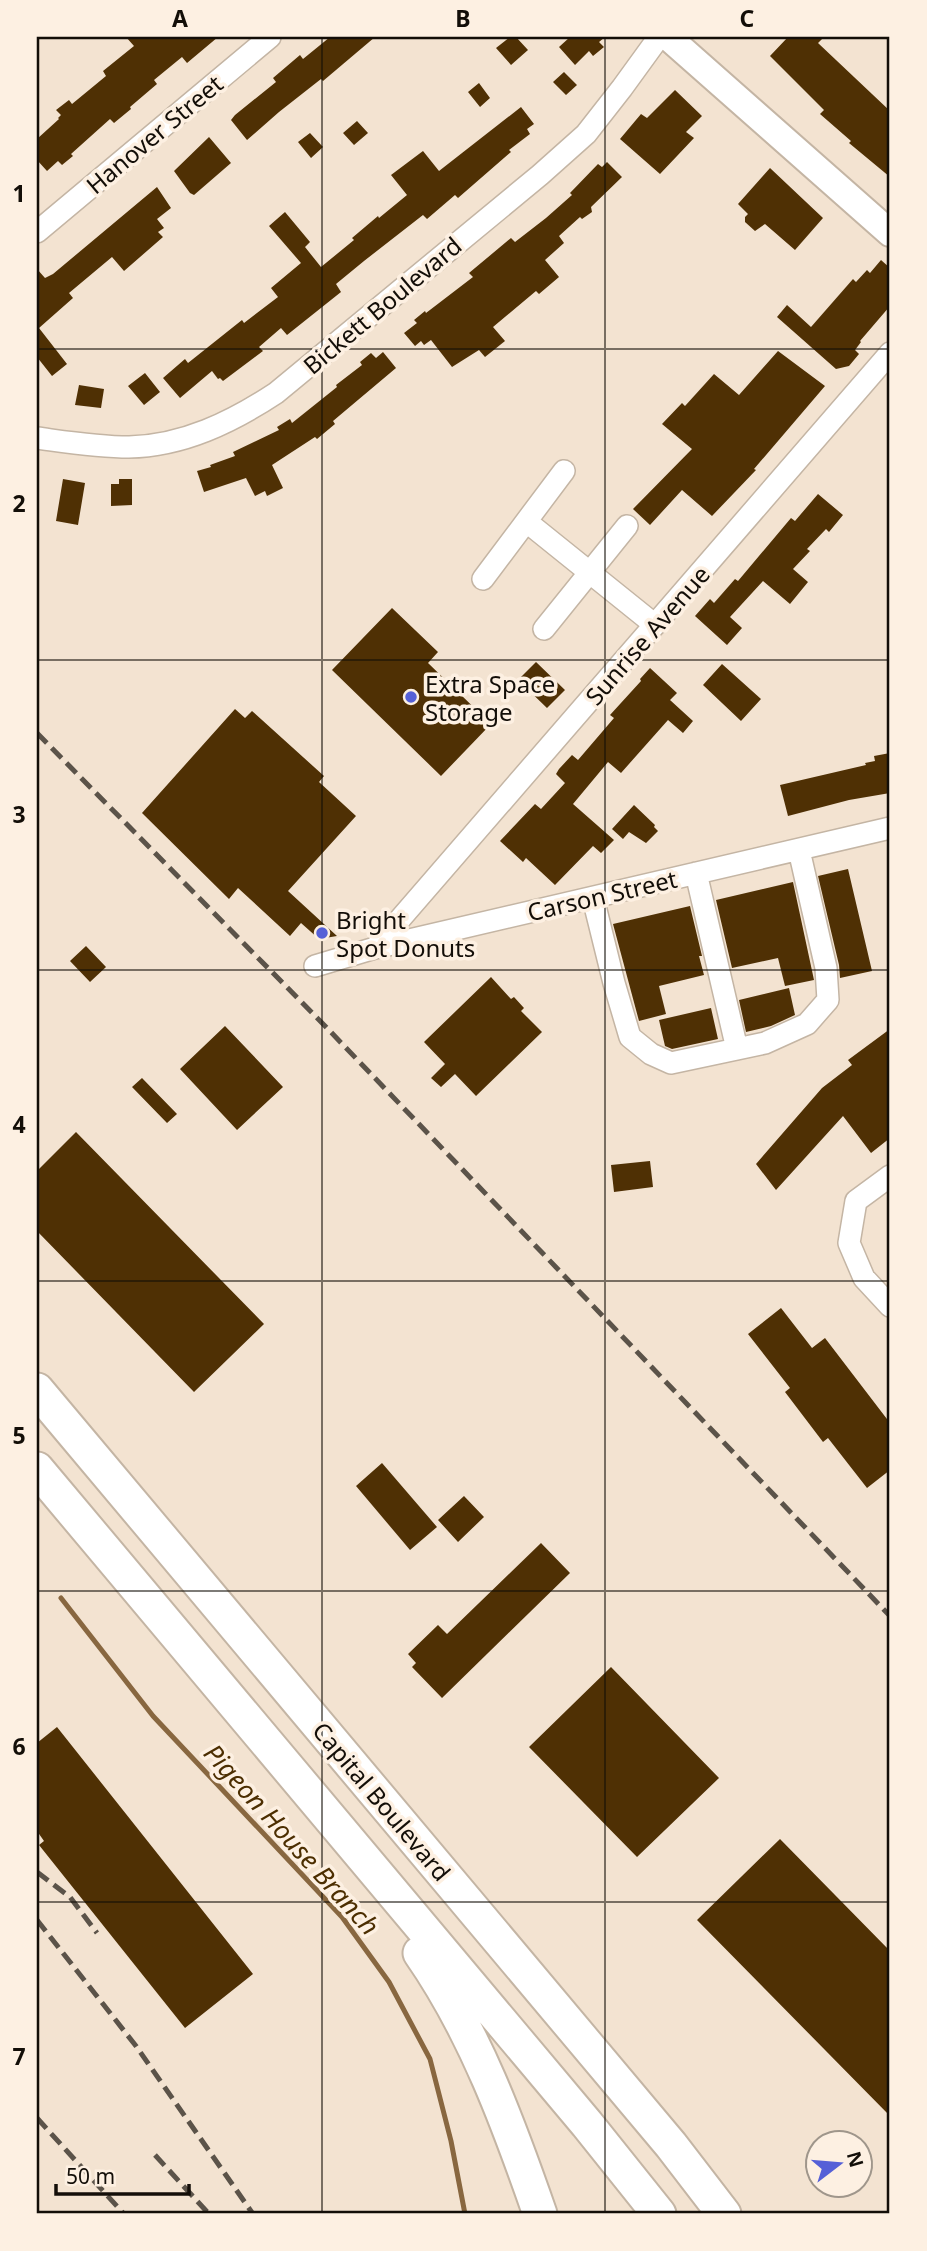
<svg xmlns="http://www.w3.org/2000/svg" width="927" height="2251" viewBox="0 0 927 2251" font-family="'Noto Sans',sans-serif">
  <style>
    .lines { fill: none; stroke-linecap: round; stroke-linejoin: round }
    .stream { stroke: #886740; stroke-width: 5 }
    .building { fill: #4f3004 }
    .minor-casing { stroke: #c4b5a4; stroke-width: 24 }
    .tertiary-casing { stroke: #c4b5a4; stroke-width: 30 }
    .primary-casing { stroke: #c4b5a4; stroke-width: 37 }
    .minor { stroke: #fff; stroke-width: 21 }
    .tertiary { stroke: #fff; stroke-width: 26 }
    .primary { stroke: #fff; stroke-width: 33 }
    .rail { stroke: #5b5349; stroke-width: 5; stroke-dasharray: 14 7; stroke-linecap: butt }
    .grid { fill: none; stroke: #130e08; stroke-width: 2; stroke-opacity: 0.55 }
    .poi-dot { fill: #5560d7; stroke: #fdf0e2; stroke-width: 2.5 }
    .labels { text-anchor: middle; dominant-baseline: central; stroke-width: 7; stroke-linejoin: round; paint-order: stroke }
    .street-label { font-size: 24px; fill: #130e08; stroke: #fdf0e2 }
    .poi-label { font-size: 24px; fill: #130e08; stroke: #fdf0e2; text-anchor: start }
    .water-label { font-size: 26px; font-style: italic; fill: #4c2e01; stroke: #fdf0e2 }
    .neatline { fill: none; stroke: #130e08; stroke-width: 2.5 }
    .grid-label { font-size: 23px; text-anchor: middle; font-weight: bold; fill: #130e08 }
  </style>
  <rect width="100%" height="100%" fill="#f3e3d1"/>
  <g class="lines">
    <path class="stream" d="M61,1598L153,1716L342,1917L389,1982L430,2059L451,2141L465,2214"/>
  </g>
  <path class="building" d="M126,37H218L187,63L182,57L154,80L157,84L130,107L131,109L114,123L110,119L71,154L73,156L62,165L58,161L47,171L37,160V139L59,119L58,118L61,115L56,110L69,100L72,104L106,76L103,71L134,46Z
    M330,37H375L323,81L321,79L279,112L247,140L231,120L235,115L276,82L273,78L300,55L303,59Z
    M510,37H516L528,50L511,65L496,48Z
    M570,37H605L599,42L604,47L593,56L589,51L575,65L559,47Z
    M788,37H824L818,43L890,111V177L849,143L851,141L820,114L824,110L770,56Z
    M564,72L577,85L566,95L553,82Z
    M479,83L490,98L480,107L468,92Z
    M675,90L702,116L686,132L694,138L660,174L620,139L641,114L647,118Z
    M521,107L534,124L527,129L530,134L509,150L511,152L458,198L455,195L427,219L423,215L364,261L336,284L341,292L287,335L281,328L259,347L263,351L223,381L220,378L218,379L212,371L180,398L163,378L185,359L188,363L242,320L244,323L278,297L271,288L301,263L269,226L285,212L310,242L305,247L321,267L354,240L352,238L378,216L379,218L407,195L391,175L423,151L439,171Z
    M357,121L368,133L354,145L343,133Z
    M310,133L323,147L311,158L298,142Z
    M209,137L231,163L194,195L190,193L174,171Z
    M607,162L622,177L591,207L592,212L582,219L580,217L559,236L564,243L545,260L559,277L539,294L536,291L493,327L505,341L485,357L479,350L452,367L431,340L424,345L421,341L415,346L404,333L417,323L414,320L425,311L426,313L473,277L469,273L511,238L515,242L546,218L572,195L570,193L598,164L602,167Z
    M770,168L823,218L795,250L765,224L755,231L745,222V217L748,214L738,204Z
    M157,187L171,208L157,219L164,228L158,232L163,237L124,271L112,257L69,293L73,298L39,328L67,364L52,376L37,357V269L45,278L53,274Z
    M881,260L890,268V306L860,341L861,342L855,350L859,354L849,366L836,369L777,317L787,305L811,327L853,279L856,282L867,270L870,273Z
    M778,351L825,386L754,469L756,470L712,516L682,490L650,525L633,509L692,449L662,424L682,403L685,406L714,374L739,395Z
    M383,352L396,368L333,421L335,424L317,439L315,437L272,465L283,488L267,496L265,491L255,496L246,478L204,492L197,471L211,467L210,465L235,456L233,452L279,430L277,427L290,419L292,423L337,387L336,385L362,365L360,362L371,353L376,358Z
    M145,373L160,392L144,405L128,386Z
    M79,385L104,389L101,408L75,405Z
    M63,479L85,483L78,525L56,521Z
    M119,479H132V505L111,506V484H119Z
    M818,494L843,515L829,532L826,529L807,549L810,551L793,569L808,582L790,604L763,581L730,617L742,628L727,645L695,616L710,599L714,603L735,579L738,581L791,518L795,521Z
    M392,608L438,652L428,663L491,724L441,776L332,670Z
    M536,662L565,690L547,708L518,680Z
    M722,664L761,699L741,721L703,685Z
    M650,668L677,693L670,700L693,721L683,733L668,720L621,773L608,762L573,804L614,840L601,853L593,846L555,885L526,858L523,862L500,841L535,804L541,809L565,783L556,774L559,769L572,755L578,760L614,718L610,715L641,681L640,679Z
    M235,709L245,718L252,711L324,776L319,782L356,816L288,891L337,936L319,939L301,923L290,936L238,888L229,899L142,813Z
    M890,753V793L849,800L788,816L780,785L866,765L865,763L875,761L874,756Z
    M634,805L655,825L654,827L658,831L646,843L629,832L623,839L612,829Z
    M848,869L872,971L840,978L839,965L818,876Z
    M793,882L814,980L785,986L778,958L732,968L716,900Z
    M690,906L702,956H699L704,975L659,986L666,1014L639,1021L613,924Z
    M86,946L106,967L90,982L70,961Z
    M491,977L511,999L514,997L524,1008L521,1011L542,1032L476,1096L455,1074L441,1087L431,1078L445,1064L424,1042Z
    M789,988L795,1015L771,1026L746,1032L739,1000Z
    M711,1008L718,1039L672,1049L665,1046L659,1020Z
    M225,1026L283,1087L237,1130L180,1069Z
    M890,1029V1138L871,1153L843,1116L776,1190L756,1164L822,1088L852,1065L848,1060Z
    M142,1078L177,1114L167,1123L132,1087Z
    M76,1132L264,1324L194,1392L37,1231V1171Z
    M650,1161L653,1187L614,1192L611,1165Z
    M781,1308L812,1348L825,1338L890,1423V1470L867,1488L828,1438L823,1442L785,1392L790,1388L748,1334Z
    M382,1463L437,1527L410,1550L356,1486Z
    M464,1496L484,1517L458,1542L438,1520Z
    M541,1543L570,1573L442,1698L412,1667L416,1663L408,1654L438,1625L447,1634Z
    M611,1667L719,1778L637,1857L529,1747Z
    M57,1727L253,1974L185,2028L39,1845L44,1841L37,1831V1743Z
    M780,1839L890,1951V2116L697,1920Z"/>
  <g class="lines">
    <g class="minor-casing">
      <path id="minor" d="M37,232L270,37
        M37,438C67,442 98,447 129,447C183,446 232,422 276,393L540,175L586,134L622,88L659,37
        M527,522L655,625
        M483,579L564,471
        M544,629L627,526
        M696,873L737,1049
        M593,898L614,983L630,1037L651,1054L671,1063L765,1043L807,1024L828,1000L826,968L799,850
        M375,948L890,353
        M315,966L375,948L890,828
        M890,1176L856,1201L849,1243L864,1278L890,1306"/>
    </g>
    <g class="tertiary-casing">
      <path id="tertiary" d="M668,37L890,233"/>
    </g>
    <g class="primary-casing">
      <path id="primary" d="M37,1390L671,2145L724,2214
        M37,1469L587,2124L659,2214
        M420,1953C475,2032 509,2125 540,2214"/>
    </g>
    <use href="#minor" class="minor"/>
    <use href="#tertiary" class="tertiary"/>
    <use href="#primary" class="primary"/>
    <path class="rail" d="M37,733L326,1027L890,1616
      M37,1872L70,1897L97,1933
      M37,1920L136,2046L253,2214
      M37,2118L124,2214
      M155,2155L209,2214"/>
  </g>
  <path class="grid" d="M322,37V2214M605,37V2214M37,349H890M37,660H890M37,970H890M37,1281H890M37,1591H890M37,1902H890"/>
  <g class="poi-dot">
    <circle cx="411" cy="697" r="7"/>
    <circle cx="322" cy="933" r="7"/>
  </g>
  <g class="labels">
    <g class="street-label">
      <text transform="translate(154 134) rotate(-40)">Hanover Street</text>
      <text transform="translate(382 305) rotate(-40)">Bickett Boulevard</text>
      <text transform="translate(647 635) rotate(-49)">Sunrise Avenue</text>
      <text transform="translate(602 895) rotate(-13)">Carson Street</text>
      <text transform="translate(382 1801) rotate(50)">Capital Boulevard</text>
    </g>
    <g class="poi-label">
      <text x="425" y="683">Extra Space<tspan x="425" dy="28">Storage</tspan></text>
      <text x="336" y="919">Bright<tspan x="336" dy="28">Spot Donuts</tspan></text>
    </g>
    <g class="water-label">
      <text transform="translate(292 1839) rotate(48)">Pigeon House Branch</text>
    </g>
  </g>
  <rect width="927" height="2251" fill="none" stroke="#fdf0e2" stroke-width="77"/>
  <g transform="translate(839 2164) rotate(74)"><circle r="33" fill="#fdf0e2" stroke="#9f968b" stroke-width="2"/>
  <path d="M0-5L12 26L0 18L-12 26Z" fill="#5560d7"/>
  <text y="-10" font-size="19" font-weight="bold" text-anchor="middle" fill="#130e08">N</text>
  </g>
  <path d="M56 2184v10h133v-10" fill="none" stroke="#130e08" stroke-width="3.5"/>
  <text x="66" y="2184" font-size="21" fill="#130e08" stroke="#fdf0e2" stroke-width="5" paint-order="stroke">50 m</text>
  <rect x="38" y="38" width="850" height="2174" class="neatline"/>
  <g class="grid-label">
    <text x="180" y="27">A</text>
    <text x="463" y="27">B</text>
    <text x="747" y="27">C</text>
    <text x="19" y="202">1</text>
    <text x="19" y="512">2</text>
    <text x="19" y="823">3</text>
    <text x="19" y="1133">4</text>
    <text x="19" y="1444">5</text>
    <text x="19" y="1755">6</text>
    <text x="19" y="2065">7</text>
  </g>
</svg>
